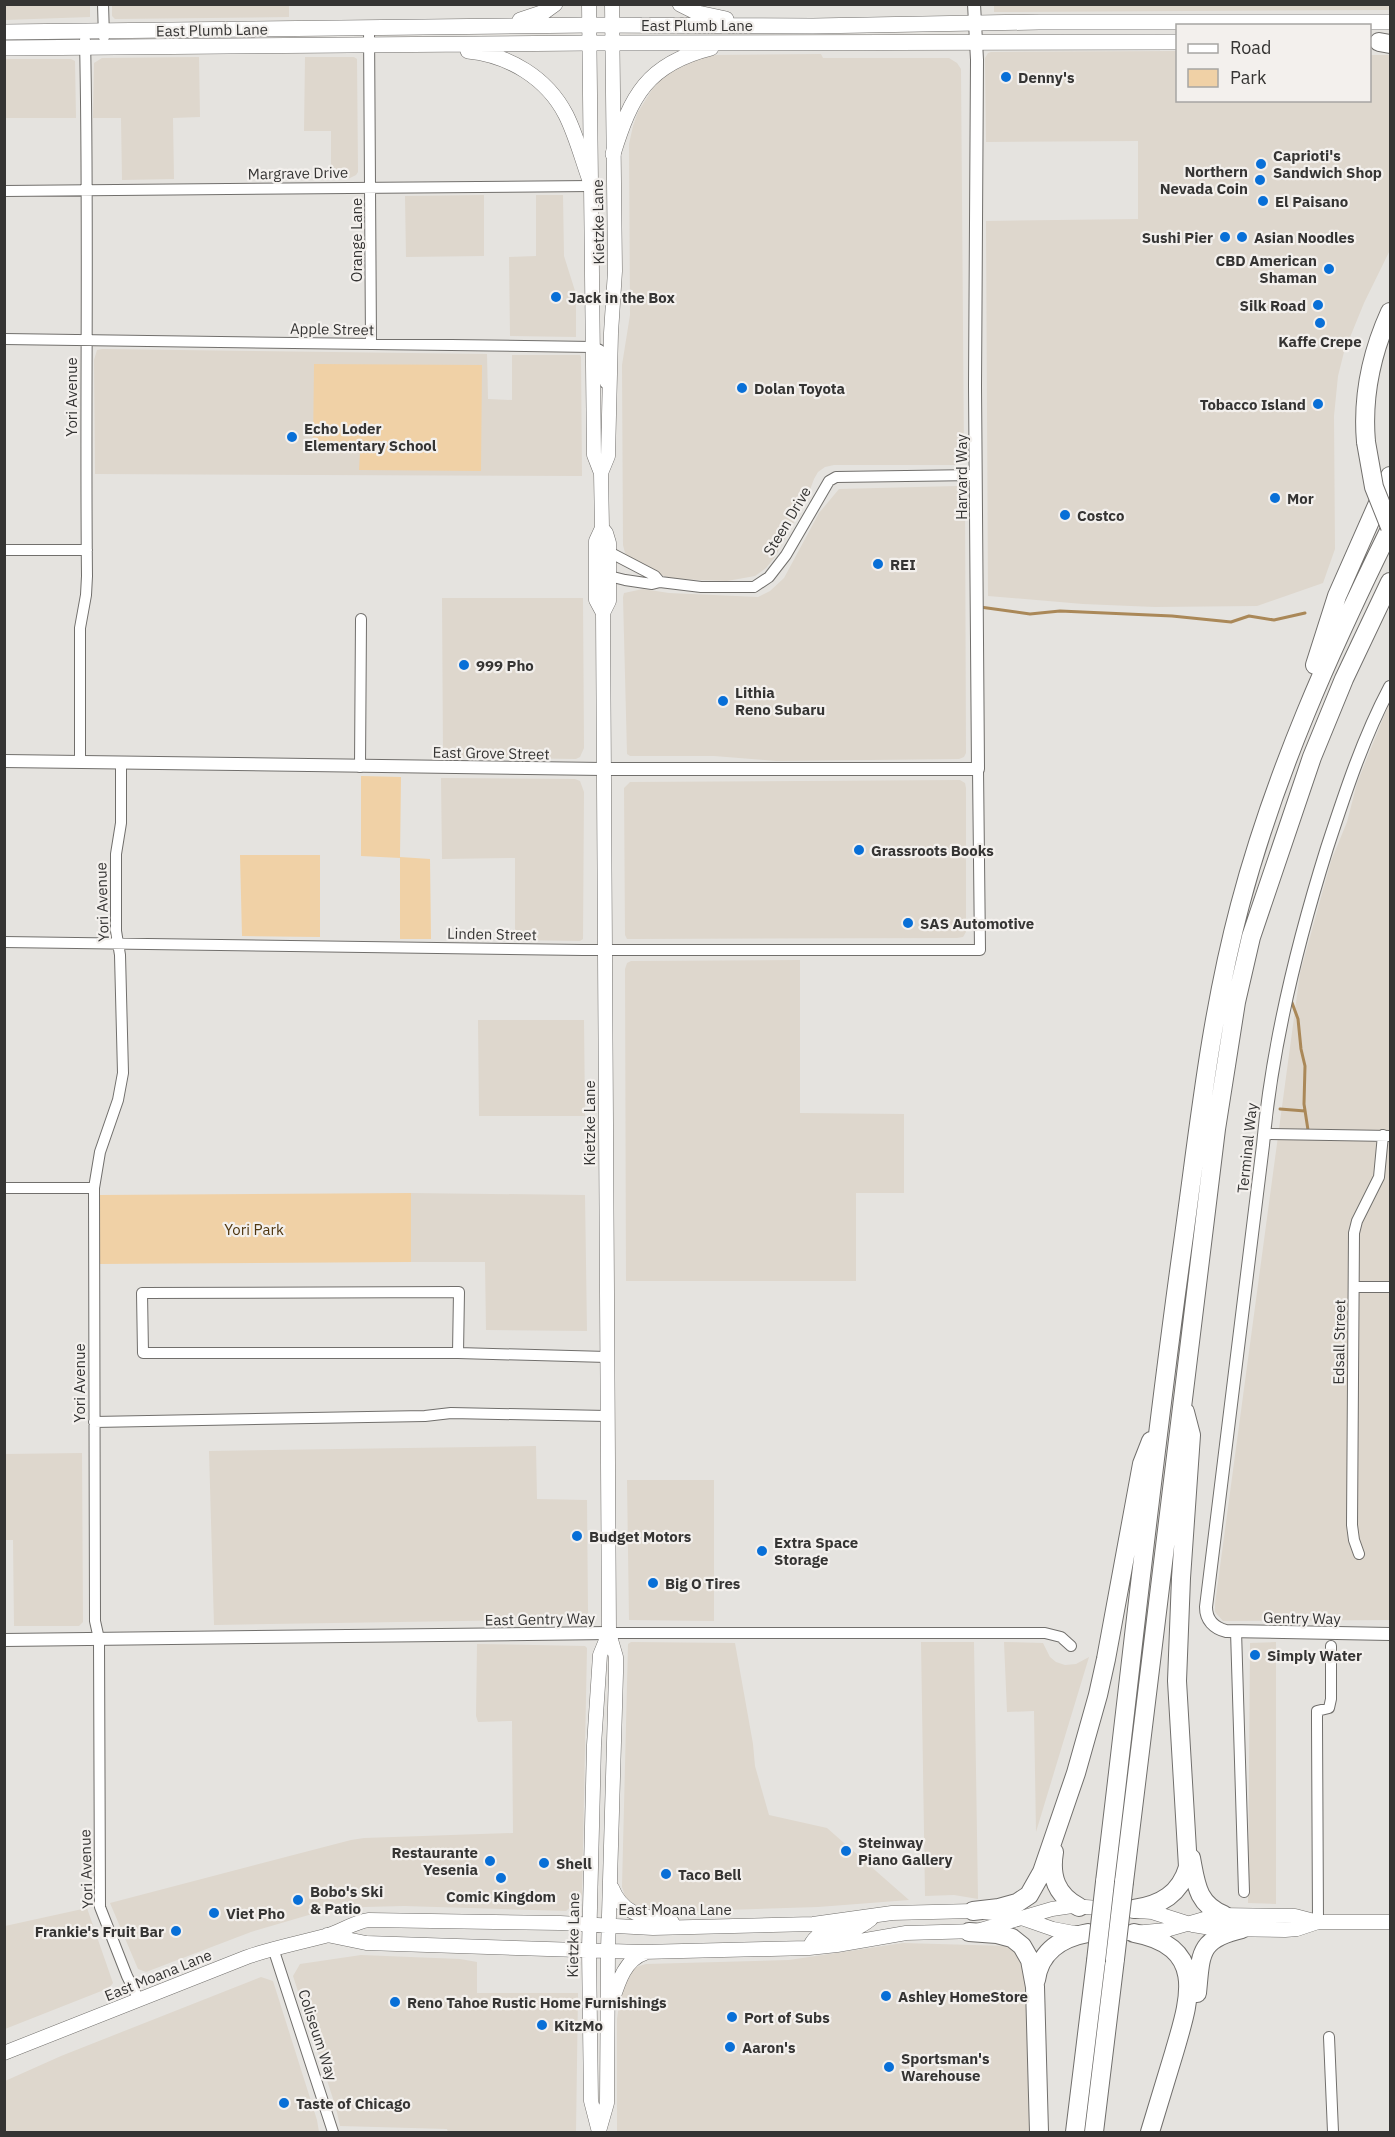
<svg xmlns="http://www.w3.org/2000/svg" width="1395" height="2137" viewBox="0 0 1395 2137" font-family="'IBM Plex Sans',sans-serif">
  <style>
    .built { fill: #ded7cd }
    .green { fill: #f0d1a6 }
    .lines { fill: none; stroke-linecap: round; stroke-linejoin: round }
    .stream { stroke: #aa8858; stroke-width: 3 }
    .minor-casing { stroke: #716f6c; stroke-width: 12 }
    .tertiary-casing { stroke: #716f6c; stroke-width: 14 }
    .secondary-casing { stroke: #716f6c; stroke-width: 15 }
    .primary-casing { stroke: #716f6c; stroke-width: 16 }
    .motorway-casing { stroke: #716f6c; stroke-width: 20 }
    .minor { stroke: #fff; stroke-width: 10 }
    .tertiary { stroke: #fff; stroke-width: 12 }
    .secondary { stroke: #fff; stroke-width: 14 }
    .primary { stroke: #fff; stroke-width: 15 }
    .motorway { stroke: #fff; stroke-width: 18 }
    .motorway-bridge-casing { stroke: #716f6c; stroke-width: 20; stroke-linecap: butt }
    .motorway-bridge { stroke: #fff; stroke-width: 18 }
    .poi-dot { fill: #086fd7; stroke: #f3f0ed; stroke-width: 2 }
    .labels { text-anchor: middle; dominant-baseline: central; stroke-width: 4.5; stroke-linejoin: round; paint-order: stroke }
    .street-label { font-size: 15px; fill: #353433; stroke: #f3f0ed }
    .poi-label { font-size: 15px; font-weight: bold; fill: #353433; stroke: #f3f0ed; text-anchor: start }
    .park-label { font-size: 15px; fill: #503710; stroke: #f3f0ed }
  </style>
  <rect width="100%" height="100%" fill="#e5e3df"/>
  <path class="built" d="M1390,4V10L994,12V6L984,5Z
    M4,5H90V17L5,20Z
    M112,5H289V17L115,19L112,16Z
    M1177,51L1178,100H1370V55H1390V250L1364,303L1344,352L1338,376L1334,416L1335,549L1323,583L1257,606L1155,607L1083,604L988,596L986,221L1138,219V141L986,142L985,58L988,53L991,52Z
    M821,54L823,58H949L957,63L961,69L964,457L956,465H834L825,467L818,472L814,479L807,498L775,557L766,568L755,576L727,581L673,579L661,575L629,558L625,553L623,545L622,365L630,315L629,144L633,126L638,112L653,88L666,74L702,57L714,55Z
    M199,57L200,117L173,118L174,179L122,180L121,118H93L94,63L102,58Z
    M305,57H354L357,59L358,172L356,175L350,178H331V131H304Z
    M5,59H71L75,61L76,118H5Z
    M484,195V256L406,257L405,196Z
    M536,195H563L564,256L576,294V337L510,336L509,257L536,256Z
    M102,349L487,354L488,399L512,400V355H580L581,357L582,476L95,474L94,360L97,350Z
    M957,486L962,489L965,495L966,753L964,757L959,759L776,761L714,756H630L627,754L623,597L624,593L643,589L669,593L758,597L770,591L784,578L819,513L839,489Z
    M442,598H583L584,748L580,757L576,759L443,757Z
    M1390,701V1620L1223,1621L1215,1612V1604L1300,973L1331,861L1347,822L1357,783Z
    M441,778L575,779L580,781L584,792L583,939L580,941L515,940V858L442,859Z
    M960,780L965,783L966,788V932L963,937L957,938L632,939H627L625,935L624,788L630,782Z
    M800,960V1113L904,1114V1193H856V1281H626L625,969L627,963L631,961Z
    M478,1020H584L585,1116H479Z
    M411,1193L585,1195L587,1331L486,1330L485,1262H411Z
    M536,1446L537,1499L587,1500L588,1613L583,1619L214,1625L209,1451Z
    M82,1453L83,1622L79,1626H14L13,1540H5V1454Z
    M627,1480H714V1621L629,1620Z
    M631,1642L735,1643L753,1744L755,1766L769,1815L827,1828L909,1900L818,1907L693,1911L641,1907L631,1903L625,1896L622,1887L628,1644Z
    M921,1642H974L978,1899L954,1895L925,1896Z
    M1004,1642L1043,1643L1050,1657L1056,1662L1065,1665L1076,1664L1089,1657L1036,1832L1034,1711L1007,1712Z
    M1276,1642V1904L1248,1903L1250,1643Z
    M477,1644L585,1646L587,1648L582,1897L566,1911L404,1906L365,1907L319,1912L251,1932L146,1972L138,1969L110,1903L351,1840L364,1838L513,1833L512,1721L478,1722L476,1716Z
    M87,1908L113,1983L109,1988L5,2029V1926Z
    M903,1943L1008,1946L1020,1954L1027,1973L1034,2132H617V2019L621,1992L630,1974L636,1967L646,1964L789,1960Z
    M361,1955L460,1959L477,1962V1993H578L576,2132H448L447,2129L340,2126L336,2108L293,1976L300,1964Z
    M261,1977L273,1981L317,2120L319,2132H5V2081L61,2056Z"/>
  <path class="green" d="M314,364L482,365L481,471L359,470L360,452L354,448H313Z
    M361,776L401,777L400,857L430,859L431,939H400V858L361,856Z
    M240,855H320V937L242,936Z
    M411,1193V1262L98,1264V1195Z"/>
  <g class="lines">
    <path class="stream" d="M980,607L1030,614L1060,611L1172,616L1231,622L1249,616L1274,620L1305,613
      M1291,1000L1298,1019L1301,1049L1305,1066L1304,1104L1308,1130
      M1280,1109L1305,1111"/>
    <g class="minor-casing">
      <path id="minor" d="M103,4L104,37
        M369,28L371,344
        M4,191L592,186
        M4,339L593,347L600,350L605,383
        M4,550H87
        M609,552L655,576L660,582
        M604,573L609,576L625,580L652,584L660,582L701,587H754L769,577L786,555L829,481L836,477L976,475
        M80,762V628L86,595L87,576C85,398 89,219 85,40
        M121,763V823L116,854V931L120,955L123,1073L118,1100L100,1152L94,1188L95,1621L99,1639L100,1907L127,1976L139,2000
        M360,767L361,619
        M4,942L583,950H980L978,769
        M1264,1134L1390,1136
        M4,1188H94
        M1354,1287H1390
        M458,1353L459,1292L142,1293L143,1353H458L607,1357
        M94,1422L425,1416L451,1413L607,1416
        M1359,1554L1354,1540L1352,1525L1354,1233L1357,1221L1379,1177L1383,1135
        M1236,1631L1244,1892
        M609,1633H1045L1061,1637L1071,1646
        M1318,1922L1317,1722V1711L1329,1708L1331,1699V1646
        M273,1948L333,2132
        M1329,2037L1333,2132"/>
    </g>
    <g class="tertiary-casing">
      <path id="tertiary" d="M1390,687C1363,738 1345,793 1327,848C1297,944 1272,1044 1263,1145L1206,1607C1206,1620 1214,1628 1226,1631L1390,1634
        M4,761L603,769H978L975,386L977,60L974,4
        M4,1640L609,1633"/>
    </g>
    <g class="secondary-casing">
      <path id="secondary" d="M589,4L594,455L601,473
        M603,613L596,600V541L602,528L601,473L608,456L611,333L615,271L612,4
        M612,1888C624,1917 645,1916 672,1922
        M327,1935L366,1943L642,1952L809,1948L837,1945L906,1933L977,1931L1052,1909L1072,1906L1152,1912L1193,1925L1217,1929L1285,1930L1297,1929L1318,1922
        M809,1948C818,1926 835,1934 854,1929C860,1927 866,1923 871,1919
        M612,2002C618,1983 625,1959 645,1953
        M4,2053L247,1957C273,1948 299,1943 325,1936C341,1932 353,1922 369,1920L560,1923L653,1928L813,1924L892,1913L973,1911L1013,1915L1053,1929L1074,1933H1134L1166,1930L1218,1915L1295,1916L1318,1922H1390
        M599,2131L607,2103L608,1950L616,1673V1657L609,1633L603,613L609,601V543L606,533L602,528
        M599,2132L591,2101L589,1949L594,1745L600,1655L609,1633"/>
    </g>
    <g class="primary-casing">
      <path id="primary" d="M680,4L698,13L726,19
        M520,20L544,12L555,4
        M4,32L589,25L813,26L1039,22H1390
        M4,48L590,43L1178,42
        M468,51C509,55 547,78 566,115C577,137 583,162 592,186
        M613,154C631,96 647,64 711,48"/>
    </g>
    <g class="motorway-casing">
      <path id="motorway" d="M1379,42L1390,44
        M1366,442C1362,396 1371,354 1390,312
        M1315,665L1337,596L1390,476
        M1054,1852C1050,1876 1056,1895 1079,1907
        M1191,1858C1196,1884 1197,1904 1224,1915
        M1105,1882C1131,1669 1153,1455 1183,1243C1199,1128 1210,1018 1240,905C1275,773 1330,651 1390,529
        M1124,1882L1216,1129L1236,1002L1251,937L1312,757L1344,679L1390,582
        M1134,1909C1161,1905 1180,1894 1188,1867L1177,1681L1181,1578L1191,1435L1185,1412
        M973,1911L999,1908L1017,1903L1029,1895L1042,1872L1076,1773L1098,1695L1106,1659L1142,1464L1151,1441
        M969,1932L997,1934L1012,1938L1022,1946L1030,1960L1035,1987L1039,2132
        M1134,1933C1209,1947 1189,2001 1174,2053C1166,2080 1158,2106 1150,2132
        M1036,1980C1040,1951 1061,1938 1088,1933
        M1197,1993C1201,1954 1198,1939 1242,1929
        M1075,2132L1096,1961
        M1094,2132L1115,1959"/>
    </g>
    <use href="#minor" class="minor"/>
    <use href="#tertiary" class="tertiary"/>
    <use href="#secondary" class="secondary"/>
    <use href="#primary" class="primary"/>
    <use href="#motorway" class="motorway"/>
    <g class="motorway-bridge-casing">
      <path id="motorway-bridge" d="M1366,442L1374,487L1390,527
        M1115,1959L1124,1882
        M1096,1961L1105,1882"/>
    </g>
    <use href="#motorway-bridge" class="motorway-bridge"/>
  </g>
  <g class="poi-dot">
    <circle cx="1006" cy="77" r="6"/>
    <circle cx="1261" cy="164" r="6"/>
    <circle cx="1260" cy="180" r="6"/>
    <circle cx="1263" cy="201" r="6"/>
    <circle cx="1225" cy="237" r="6"/>
    <circle cx="1242" cy="237" r="6"/>
    <circle cx="1329" cy="269" r="6"/>
    <circle cx="556" cy="297" r="6"/>
    <circle cx="1318" cy="305" r="6"/>
    <circle cx="1320" cy="323" r="6"/>
    <circle cx="742" cy="388" r="6"/>
    <circle cx="1318" cy="404" r="6"/>
    <circle cx="292" cy="437" r="6"/>
    <circle cx="1275" cy="498" r="6"/>
    <circle cx="1065" cy="515" r="6"/>
    <circle cx="878" cy="564" r="6"/>
    <circle cx="464" cy="665" r="6"/>
    <circle cx="723" cy="701" r="6"/>
    <circle cx="859" cy="850" r="6"/>
    <circle cx="908" cy="923" r="6"/>
    <circle cx="577" cy="1536" r="6"/>
    <circle cx="762" cy="1551" r="6"/>
    <circle cx="653" cy="1583" r="6"/>
    <circle cx="1255" cy="1655" r="6"/>
    <circle cx="846" cy="1851" r="6"/>
    <circle cx="490" cy="1861" r="6"/>
    <circle cx="544" cy="1863" r="6"/>
    <circle cx="666" cy="1874" r="6"/>
    <circle cx="501" cy="1878" r="6"/>
    <circle cx="298" cy="1900" r="6"/>
    <circle cx="214" cy="1913" r="6"/>
    <circle cx="176" cy="1931" r="6"/>
    <circle cx="886" cy="1996" r="6"/>
    <circle cx="395" cy="2002" r="6"/>
    <circle cx="732" cy="2017" r="6"/>
    <circle cx="542" cy="2025" r="6"/>
    <circle cx="730" cy="2047" r="6"/>
    <circle cx="889" cy="2067" r="6"/>
    <circle cx="284" cy="2103" r="6"/>
  </g>
  <g class="labels">
    <g class="street-label">
      <text x="697" y="25">East Plumb Lane</text>
      <text transform="translate(212 30) rotate(-1)">East Plumb Lane</text>
      <text transform="translate(298 173) rotate(-1)">Margrave Drive</text>
      <text transform="translate(598 222) rotate(-91)">Kietzke Lane</text>
      <text transform="translate(356 240) rotate(-90)">Orange Lane</text>
      <text transform="translate(332 329) rotate(1)">Apple Street</text>
      <text transform="translate(71 397) rotate(-90)">Yori Avenue</text>
      <text transform="translate(961 477) rotate(-90)">Harvard Way</text>
      <text transform="translate(787 521) rotate(-59)">Steen Drive</text>
      <text transform="translate(491 753) rotate(1)">East Grove Street</text>
      <text transform="translate(102 902) rotate(-92)">Yori Avenue</text>
      <text transform="translate(492 934) rotate(1)">Linden Street</text>
      <text transform="translate(589 1123) rotate(-90)">Kietzke Lane</text>
      <text transform="translate(1247 1148) rotate(-84)">Terminal Way</text>
      <text transform="translate(1339 1342) rotate(-89)">Edsall Street</text>
      <text transform="translate(79 1383) rotate(-90)">Yori Avenue</text>
      <text transform="translate(1302 1618) rotate(1)">Gentry Way</text>
      <text transform="translate(540 1619) rotate(-1)">East Gentry Way</text>
      <text transform="translate(86 1869) rotate(-92)">Yori Avenue</text>
      <text x="675" y="1909">East Moana Lane</text>
      <text transform="translate(573 1935) rotate(-89)">Kietzke Lane</text>
      <text transform="translate(158 1975) rotate(-22)">East Moana Lane</text>
      <text transform="translate(318 2035) rotate(72)">Coliseum Way</text>
    </g>
    <g class="poi-label">
      <text x="1018" y="77">Denny's</text>
      <text x="1273" y="155">Caprioti's<tspan x="1273" dy="17">Sandwich Shop</tspan></text>
      <text x="1248" y="171" text-anchor="end">Northern<tspan x="1248" dy="17">Nevada Coin</tspan></text>
      <text x="1275" y="201">El Paisano</text>
      <text x="1213" y="237" text-anchor="end">Sushi Pier</text>
      <text x="1254" y="237">Asian Noodles</text>
      <text x="1317" y="260" text-anchor="end">CBD American<tspan x="1317" dy="17">Shaman</tspan></text>
      <text x="568" y="297">Jack in the Box</text>
      <text x="1306" y="305" text-anchor="end">Silk Road</text>
      <text x="1320" y="341" text-anchor="middle">Kaffe Crepe</text>
      <text x="754" y="388">Dolan Toyota</text>
      <text x="1306" y="404" text-anchor="end">Tobacco Island</text>
      <text x="304" y="428">Echo Loder<tspan x="304" dy="17">Elementary School</tspan></text>
      <text x="1287" y="498">Mor</text>
      <text x="1077" y="515">Costco</text>
      <text x="890" y="564">REI</text>
      <text x="476" y="665">999 Pho</text>
      <text x="735" y="692">Lithia<tspan x="735" dy="17">Reno Subaru</tspan></text>
      <text x="871" y="850">Grassroots Books</text>
      <text x="920" y="923">SAS Automotive</text>
      <text x="589" y="1536">Budget Motors</text>
      <text x="774" y="1542">Extra Space<tspan x="774" dy="17">Storage</tspan></text>
      <text x="665" y="1583">Big O Tires</text>
      <text x="1267" y="1655">Simply Water</text>
      <text x="858" y="1842">Steinway<tspan x="858" dy="17">Piano Gallery</tspan></text>
      <text x="478" y="1852" text-anchor="end">Restaurante<tspan x="478" dy="17">Yesenia</tspan></text>
      <text x="556" y="1863">Shell</text>
      <text x="678" y="1874">Taco Bell</text>
      <text x="310" y="1891">Bobo's Ski<tspan x="310" dy="17">&amp; Patio</tspan></text>
      <text x="501" y="1896" text-anchor="middle">Comic Kingdom</text>
      <text x="226" y="1913">Viet Pho</text>
      <text x="164" y="1931" text-anchor="end">Frankie's Fruit Bar</text>
      <text x="898" y="1996">Ashley HomeStore</text>
      <text x="407" y="2002">Reno Tahoe Rustic Home Furnishings</text>
      <text x="744" y="2017">Port of Subs</text>
      <text x="554" y="2025">KitzMo</text>
      <text x="742" y="2047">Aaron's</text>
      <text x="901" y="2058">Sportsman's<tspan x="901" dy="17">Warehouse</tspan></text>
      <text x="296" y="2103">Taste of Chicago</text>
    </g>
    <g class="park-label">
      <text x="254" y="1229">Yori Park</text>
    </g>
  </g>
  <rect width="1395" height="2137" fill="none" stroke="#353433" stroke-width="12"/>
  <rect x="1176" y="24" width="195" height="78" fill="#f3f0ed" stroke="#a7a5a3" stroke-width="1.5"/>
  <rect x="1188" y="44" width="30" height="9" fill="#ffffff" stroke="#a7a5a3" stroke-width="1.5"/>
  <text x="1230" y="54" font-size="18" fill="#353433">Road</text>
  <rect x="1188" y="69" width="30" height="18" fill="#f0d1a6" stroke="#a7a5a3" stroke-width="1.5"/>
  <text x="1230" y="84" font-size="18" fill="#353433">Park</text>
</svg>
